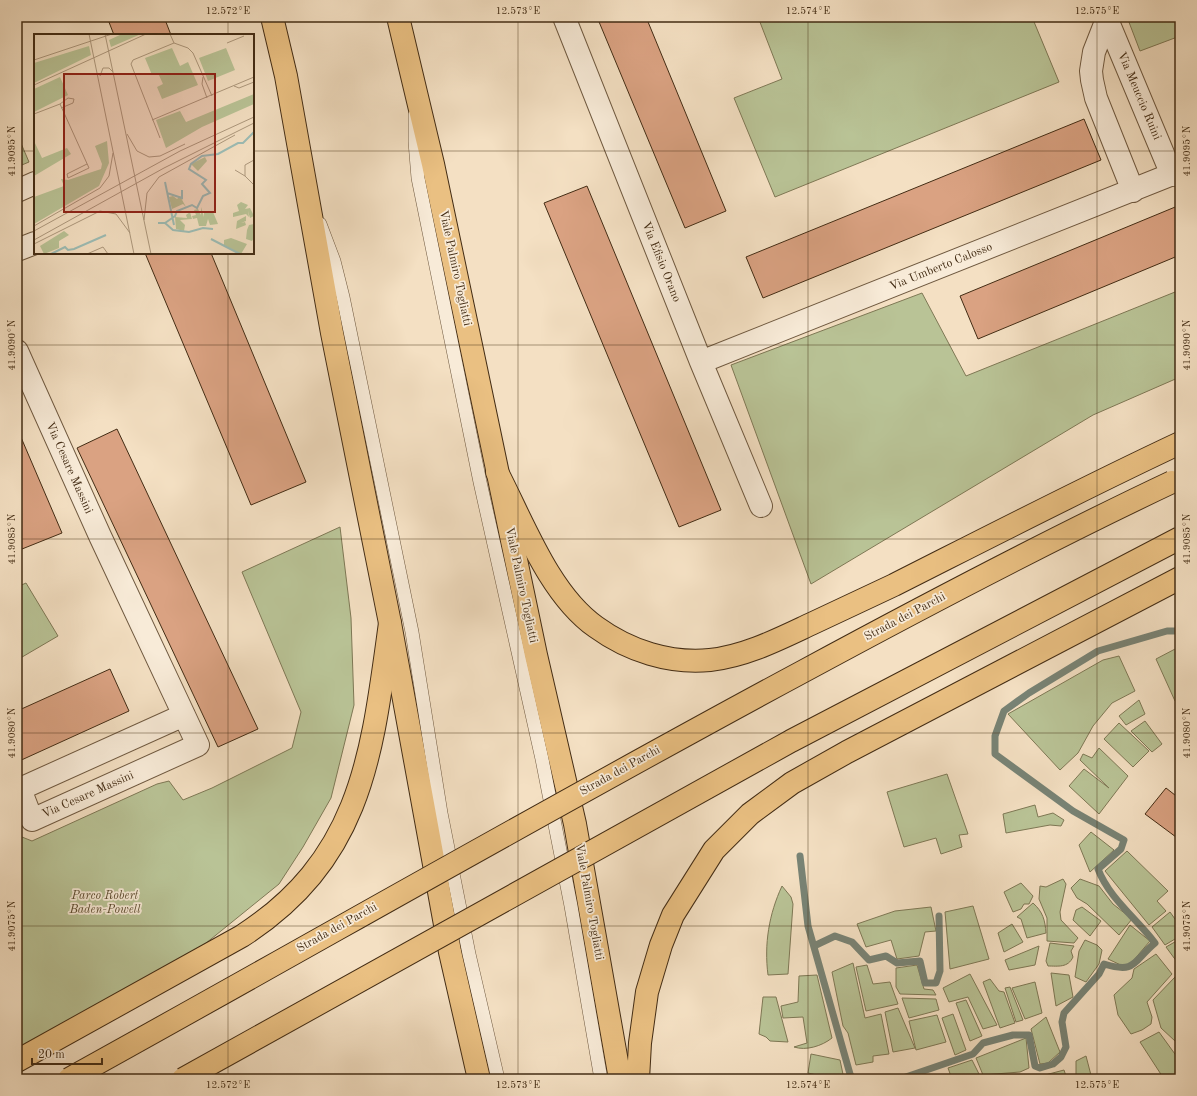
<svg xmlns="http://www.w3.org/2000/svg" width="1197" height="1096" viewBox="0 0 1197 1096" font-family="'Old Standard TT',serif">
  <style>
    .green { fill: #b9c396; stroke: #7e7855 }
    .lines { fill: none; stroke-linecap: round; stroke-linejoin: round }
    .stream { stroke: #788375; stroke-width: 7 }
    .building { fill: #daa282; stroke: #432c14 }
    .lane-casing { stroke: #6f5940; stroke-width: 14 }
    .street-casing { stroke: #6f5940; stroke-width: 24 }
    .primary-casing { stroke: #432c14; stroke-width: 24 }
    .highway-casing { stroke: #432c14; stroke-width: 24 }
    .lane { stroke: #f8ebd8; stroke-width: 13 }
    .street { stroke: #f8ebd8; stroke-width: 22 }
    .primary { stroke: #eac082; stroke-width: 22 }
    .highway { stroke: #eac082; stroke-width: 22 }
    .highway-bridge-casing { stroke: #432c14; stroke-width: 24; stroke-linecap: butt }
    .highway-bridge { stroke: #eac082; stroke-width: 22 }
    .ticks { fill: none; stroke: #432c14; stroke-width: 1; stroke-opacity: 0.45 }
    .labels { text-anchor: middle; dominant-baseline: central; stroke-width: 3.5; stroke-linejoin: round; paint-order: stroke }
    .street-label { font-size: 12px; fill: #432c14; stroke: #f8ebd8 }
    .park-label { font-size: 12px; font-style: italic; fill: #5b4a2e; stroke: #f8ebd8 }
    .inset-river { fill: none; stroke: #9cbdb6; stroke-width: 2 }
    .inset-road { fill: none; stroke: #ad987d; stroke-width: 1 }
    .view { fill: #8f2418; fill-opacity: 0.15; stroke: #8f2418; stroke-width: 2 }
    .inset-edge { fill: none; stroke: #432c14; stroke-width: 2 }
    .neatline { fill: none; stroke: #432c14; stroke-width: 1.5 }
    .ticks-label { font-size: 10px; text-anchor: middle; fill: #432c14 }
  </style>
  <rect width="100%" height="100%" fill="#f4e0c3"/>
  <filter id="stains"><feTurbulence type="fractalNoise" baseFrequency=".005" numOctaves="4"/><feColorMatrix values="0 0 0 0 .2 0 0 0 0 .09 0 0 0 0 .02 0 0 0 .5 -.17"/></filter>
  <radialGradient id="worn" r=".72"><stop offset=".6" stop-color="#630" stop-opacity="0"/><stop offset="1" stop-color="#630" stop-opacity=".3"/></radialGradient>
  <path class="green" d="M758,17H1032L1059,82L775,197L734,98L782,79Z
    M1127,17H1180V36L1140,51Z
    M17,134L29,162L17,167Z
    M1180,290V377L1093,415L811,584L731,365L922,293L966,376Z
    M340,527L351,618L354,705L331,798L303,847L279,884L195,952L17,1052V835L32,841L157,784L169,781L183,800L212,788L292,748L301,712L242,572Z
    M26,583L58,636L17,660V587Z
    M1177,648L1180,652V700L1175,701L1156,659Z
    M1119,656L1135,691L1112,703L1093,726L1078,753L1060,770L1008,714L1103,660Z
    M1139,700L1145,714L1126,725L1119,716Z
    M1145,721L1162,744L1152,752L1131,731Z
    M1119,723L1149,751L1133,767L1104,739Z
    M1099,748L1128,776L1099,814L1069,786L1084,769L1109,788L1080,760L1083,754L1092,758Z
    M947,774L968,834L959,835L962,847L941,854L936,838L904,847L887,792Z
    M1035,805L1038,817L1053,813L1064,820L1061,826L1050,825L1006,833L1003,814Z
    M1091,832L1114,850L1090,872L1079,845Z
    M1127,851L1168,891L1157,901L1166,911L1149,925L1105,871Z
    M1063,879L1066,884L1060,912L1061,920L1078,938L1074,943L1047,941V918L1039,899L1040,886L1046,887Z
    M1080,879L1099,886L1113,904L1132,919L1119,935L1087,904L1077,898L1071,888Z
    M1021,883L1033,896L1029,904H1024L1021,909L1013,912L1004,892Z
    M782,886L791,897L793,904L788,974L768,975C764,944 769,914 782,886Z
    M1033,903C1043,912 1045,920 1046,933L1027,938L1021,919L1017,917Z
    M973,906L989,959L950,969L945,912Z
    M931,907L936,931L925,932L919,956L897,959L891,940L866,947L857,924L895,911Z
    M1082,907L1101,921L1090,936L1073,920L1076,910Z
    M1170,912L1180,926V936L1165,945L1152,927Z
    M1012,924L1023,942L1004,952L998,933Z
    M1130,925L1150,941L1127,968L1108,959Z
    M1180,939V966L1166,947Z
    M1085,940L1097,945L1102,950L1099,964L1086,982L1075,977L1079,951Z
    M1050,943L1074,946L1071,951L1073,957C1068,968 1058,966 1048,966L1046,961Z
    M1039,946L1035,965L1009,970L1005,960Z
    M1156,954L1172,974L1147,1002L1152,1017L1151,1024L1142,1030L1131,1034L1118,1015L1114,995L1132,978L1134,969Z
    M853,963L865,1018L881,1014L889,1054L873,1056V1062L856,1065L848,1033L843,1026L832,972Z
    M867,965L873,984L890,982L898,1004L866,1011L856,967Z
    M917,965L924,989L933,990L936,995L900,994L896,987V968Z
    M1051,973L1069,975L1073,997L1056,1006Z
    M970,974L997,1025L983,1029L968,997L949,1002L943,988Z
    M817,975L832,1038C822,1046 806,1051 794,1047L807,1043L803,1017L783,1018L781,1006L798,1002L799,976Z
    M1175,977L1180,981V1040L1175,1041L1161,1028L1153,1000Z
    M990,979L999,991L1004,992L1015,1023L1000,1028L983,982Z
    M1035,982L1042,1013L1025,1019L1012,988Z
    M1010,987L1023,1020L1016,1022L1005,988Z
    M763,997H776L788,1042L770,1041L766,1037L759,1034Z
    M902,998L936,999L939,1010L909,1018Z
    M966,1000L982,1036L970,1041L956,1003Z
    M898,1008L915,1048L893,1052L885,1012Z
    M953,1014L966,1050L955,1055L942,1018Z
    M937,1015L946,1042L916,1050L909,1021Z
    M1046,1017L1060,1052L1048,1063L1040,1064L1031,1029Z
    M1159,1032L1180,1061V1079H1164L1140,1042Z
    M1026,1038L1029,1068L1020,1072L983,1075L976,1058Z
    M811,1054L840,1060L844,1079H834L808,1073Z
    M1086,1056L1092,1079H1076V1061Z
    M972,1060L980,1076L952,1079L948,1068Z
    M1064,1070L1067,1079H1030Z"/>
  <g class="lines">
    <path class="stream" d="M800,856L808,926L850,1074L853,1079
      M814,946L835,936L852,942L869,960L886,956L897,963L920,961L925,983H936L940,971L939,916
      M900,1079L973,1054L983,1043L1013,1035H1029L1035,1066L1040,1068L1053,1064L1061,1057L1066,1047L1062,1022L1064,1013L1099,974L1104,964C1137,974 1133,961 1155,943C1137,919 1109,898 1098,869L1121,849L1124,840L1073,811L995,754V736L1004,711L1029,693L1098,651L1167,631H1180"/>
  </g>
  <path class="building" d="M107,17H164L171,35H114Z
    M597,17H646L726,211L685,228Z
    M1084,119L1101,160L763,298L746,257Z
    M587,186L721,510L679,527L544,203Z
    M1180,205V255L978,339L960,296Z
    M145,253H211L306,482L251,505Z
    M117,429L258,729L218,747L77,448Z
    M20,435L62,533L22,549L17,538V437Z
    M110,669L129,711L17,762V711Z
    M1166,788L1180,799V840L1145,814Z"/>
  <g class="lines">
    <g class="lane-casing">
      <path id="lane" d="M415,115V142L418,178L480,482L542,759L571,906L601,1079
        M320,224L334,261L343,297L412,632L441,813L469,954L498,1079"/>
    </g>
    <g class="street-casing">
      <path id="street" d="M564,17L701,362L761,506
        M1106,17L1172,175
        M1107,19L1094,52L1091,71L1092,80L1096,98L1133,191
        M17,191L35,183
        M17,250L35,243
        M17,351L100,536L198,745L32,820L20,789L184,715
        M701,362L1180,171"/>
    </g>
    <g class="primary-casing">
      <path id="primary" d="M272,17L286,76L332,333L390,623L450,952L479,1079
        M398,17L433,164L536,655L575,824L620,1079"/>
    </g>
    <g class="highway-casing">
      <path id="highway" d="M497,472C523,522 549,594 596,627C629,651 670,664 710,660C746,656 779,639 811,624C839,611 866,598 894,585C989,537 1084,488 1180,443
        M17,1061L242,936C363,858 372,753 390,623
        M638,1079L640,1043L647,992L661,945L673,915L714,850L750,814L792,783L847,752L1180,578"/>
    </g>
    <use href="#lane" class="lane"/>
    <use href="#street" class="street"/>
    <use href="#primary" class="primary"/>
    <use href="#highway" class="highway"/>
    <g class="highway-bridge-casing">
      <path id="highway-bridge" d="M69,1079C313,944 556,804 802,672C924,606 1047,541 1172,482
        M183,1079L791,741L1180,538"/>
    </g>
    <use href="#highway-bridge" class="highway-bridge"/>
  </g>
  <path class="ticks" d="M228,17V35M518,17V1079M808,17V1079M1097,17V1079M17,151H35M253,151H1180M228,253V1079M17,345H1180M17,539H1180M17,733H1180M17,926H1180"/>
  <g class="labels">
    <g class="street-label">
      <text transform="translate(1139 96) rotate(67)">Via Meuccio Ruini</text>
      <text transform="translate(661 262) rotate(68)">Via Efisio Orano</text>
      <text transform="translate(941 267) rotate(-22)">Via Umberto Calosso</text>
      <text transform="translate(455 268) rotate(78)">Viale Palmiro Togliatti</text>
      <text transform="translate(69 468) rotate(66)">Via Cesare Massini</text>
      <text transform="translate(521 585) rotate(78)">Viale Palmiro Togliatti</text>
      <text transform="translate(905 617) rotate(-28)">Strada dei Parchi</text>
      <text transform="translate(620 771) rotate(-29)">Strada dei Parchi</text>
      <text transform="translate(88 795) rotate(-24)">Via Cesare Massini</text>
      <text transform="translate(589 902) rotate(80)">Viale Palmiro Togliatti</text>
      <text transform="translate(337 928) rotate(-29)">Strada dei Parchi</text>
    </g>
    <g class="park-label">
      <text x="105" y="896">Parco Robert<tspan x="105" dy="14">Baden-Powell</tspan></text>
    </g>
  </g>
  <g transform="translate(34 34)">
    <rect width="220" height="220" fill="#f4e0c3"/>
    <path d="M88,0H107L77,13L75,6ZM55,12L57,21L0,49V29ZM138,14L146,32L154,28L164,51L128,65L123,53L129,50L124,39L118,41L111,24ZM192,14L201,36L174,47L165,24ZM26,43L34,61L0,78V55ZM220,60V70L168,93L132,114L122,86L146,77L152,88ZM0,107L8,124L33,114L37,120L0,142V151ZM73,107L75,129L65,152L0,190V163L30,152L27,145L34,146L67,135L68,130L61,112ZM171,123L173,127L164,137L157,130ZM139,162L143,165L146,162L152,173L149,170L138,175L135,163ZM207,168L214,171L211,175L216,174L220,182L216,184L214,177L215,183L212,180L199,183V179L205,177L203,171ZM167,173L170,183V179L179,178L184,190L176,191L174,185L172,192H165L163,184L159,185L158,182L162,181L160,176L164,175L167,181ZM156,178L158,185L146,186L151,191L150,197L142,195L141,183L153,184L152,181ZM212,182V187L207,189L211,188L212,191L202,195L203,187ZM220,190V204L218,207L212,205L213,196L215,191ZM30,197L35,201L25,207V214L10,220L6,212ZM197,204L213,210L207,220L190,211V206Z" fill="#b9c396"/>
    <path class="inset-river" d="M131,148L140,191M133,159L148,164V156M124,189H131L139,196L155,198L169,194L179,195M131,189L141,182L143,177L158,171L163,174L169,162L176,159L168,150L172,146L155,135L157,130L168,122L184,120L204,109H209L220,98M177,205L206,220M17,220L31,213L34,216L40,215L72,201"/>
    <path class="inset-road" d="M55,0L100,220M71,0L117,220M136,0L140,9L154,14L159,19L178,62M193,9L210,2M0,26L78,0M66,42L69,34H75L79,38M169,43L168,50L173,64M0,51L112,0M200,52L205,54L220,48M26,70L34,64L40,65L39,69L27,74M0,80L26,70L55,134L34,144L33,140L53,130M118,86L220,43M93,100L103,117L115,123L126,122L151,110M126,104L97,30L99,26L140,9M201,136L211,142L220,151M211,142V131L220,126M110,186L113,159L125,143L201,101M0,192L66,154L75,142L79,119M0,197L146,117L220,83M0,206L130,134L220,89M0,210L66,177L82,180L96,199M53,220L69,213L74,220"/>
    <path class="view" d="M30,40H181V178H30Z"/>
    <rect width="220" height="220" class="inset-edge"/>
  </g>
  <rect width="1197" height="1096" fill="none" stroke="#f4e0c3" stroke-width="44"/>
  <path d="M32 1058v6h70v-6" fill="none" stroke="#432c14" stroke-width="2"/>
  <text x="38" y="1058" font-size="12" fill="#432c14" stroke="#f8ebd8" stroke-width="3" paint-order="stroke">20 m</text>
  <rect x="22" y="22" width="1153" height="1052" class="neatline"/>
  <g class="ticks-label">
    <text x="228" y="14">12.572°E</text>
    <text x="518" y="14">12.573°E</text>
    <text x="808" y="14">12.574°E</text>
    <text x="1097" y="14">12.575°E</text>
    <text transform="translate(11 151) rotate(-90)" y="4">41.9095°N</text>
    <text transform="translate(1186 151) rotate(-90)" y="4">41.9095°N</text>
    <text transform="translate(11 345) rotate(-90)" y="4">41.9090°N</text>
    <text transform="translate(1186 345) rotate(-90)" y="4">41.9090°N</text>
    <text transform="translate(11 539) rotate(-90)" y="4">41.9085°N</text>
    <text transform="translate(1186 539) rotate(-90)" y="4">41.9085°N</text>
    <text transform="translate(11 733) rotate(-90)" y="4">41.9080°N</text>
    <text transform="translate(1186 733) rotate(-90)" y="4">41.9080°N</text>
    <text transform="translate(11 926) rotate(-90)" y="4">41.9075°N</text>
    <text transform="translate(1186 926) rotate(-90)" y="4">41.9075°N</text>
    <text x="228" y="1088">12.572°E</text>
    <text x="518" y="1088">12.573°E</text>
    <text x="808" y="1088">12.574°E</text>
    <text x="1097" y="1088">12.575°E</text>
  </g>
  <rect width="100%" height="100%" filter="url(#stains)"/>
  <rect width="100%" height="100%" fill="url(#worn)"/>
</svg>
